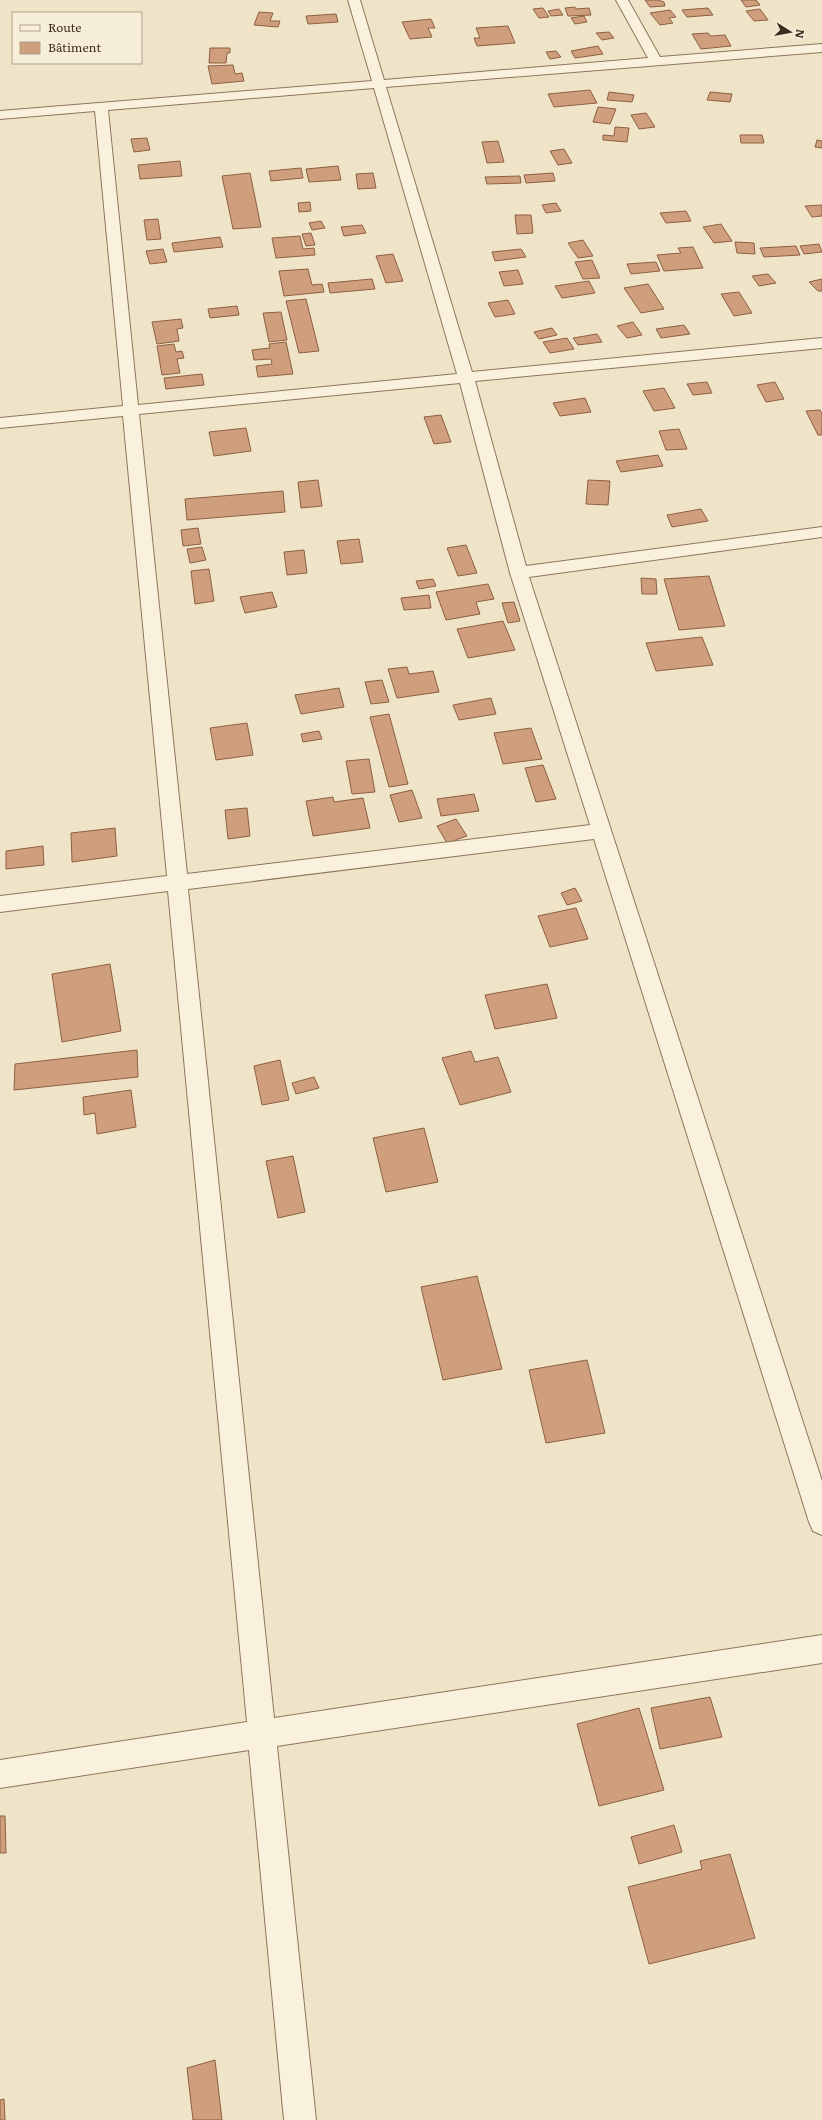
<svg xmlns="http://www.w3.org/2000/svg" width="822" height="2120" viewBox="0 0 822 2120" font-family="Literata,serif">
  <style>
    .building { fill: #cf9f7d; stroke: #8d5f41 }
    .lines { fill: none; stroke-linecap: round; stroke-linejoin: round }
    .street-casing { stroke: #8d765c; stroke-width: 2 }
    .street { fill: #faf1dc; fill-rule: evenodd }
  </style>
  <rect width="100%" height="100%" fill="#f0e4c8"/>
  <path class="building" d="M645,0H658L664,2L665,6L650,7Z
    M741,0H756L760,5L746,7Z
    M575,7L576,9L589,8L591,15L568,16L565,8Z
    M543,8L549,17L539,18L533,9Z
    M708,8L713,15L687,17L682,10Z
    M559,9L563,15L551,16L548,11Z
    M760,9L768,20L754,21L746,11Z
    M670,10L676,17L669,18L673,23L660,25L650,13Z
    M259,12L273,13L270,21H280L278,27L254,25Z
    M336,14L338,22L308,24L306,16Z
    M584,16L587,22L575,24L571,18Z
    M431,19L435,28H428L432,37L410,39L402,22Z
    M508,26L515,43L477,46L474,38H480L476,28Z
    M609,32L614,38L602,40L596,33Z
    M708,33L711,36L725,35L731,46L701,49L692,34Z
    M598,46L603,54L575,58L571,51Z
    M210,48H230V53H227L226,63H209Z
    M556,51L561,57L550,59L546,52Z
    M233,65L235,74L242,73L244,81L212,84L208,66Z
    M590,90L597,103L554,107L548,94Z
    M609,92L634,95L632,102L607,100Z
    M710,92L732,94L730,102L707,100Z
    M598,107L616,109L610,124L593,122Z
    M646,113L655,127L639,129L631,115Z
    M615,127L629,128L627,142L603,140V135L614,136Z
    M740,135H762L764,143H741Z
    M147,138L150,150L134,152L131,139Z
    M817,140L822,141V148L815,147Z
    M498,141L504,162L487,163L482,142Z
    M564,149L572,163L558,165L550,151Z
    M180,161L182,176L140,179L138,165Z
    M338,166L341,180L309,182L306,169Z
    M301,168L303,178L271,181L269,171Z
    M250,173L261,227L233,229L222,176Z
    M373,173L376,188L358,189L356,174Z
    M553,173L555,181L526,183L524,175Z
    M520,176L521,183L487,184L485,177Z
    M310,202L311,211L299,212L298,203Z
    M556,203L561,211L546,213L542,205Z
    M822,205V216L812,217L805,206Z
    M686,211L691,221L666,223L660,213Z
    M515,215H531L533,233L517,234Z
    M158,219L161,239L147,240L144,220Z
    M321,221L325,228L312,230L309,223Z
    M721,224L732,241L714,243L703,227Z
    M362,225L366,233L344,236L341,227Z
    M311,233L315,245L306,246L302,234Z
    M300,236L303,249L314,248L315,255L276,258L272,238Z
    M220,237L223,247L174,252L172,243Z
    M583,240L593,256L578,258L568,243Z
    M735,242L754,243L755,254L737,253Z
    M819,244L822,252L804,254L800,246Z
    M796,246L800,255L764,257L760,248Z
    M693,247L703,268L664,271L657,255L681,253L678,248Z
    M163,249L167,262L150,264L146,251Z
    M521,249L526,257L495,261L492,252Z
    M393,254L403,281L386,283L376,256Z
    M592,260L600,278L583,279L575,262Z
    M656,262L660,271L631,274L627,264Z
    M308,269L312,285L322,284L324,292L284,296L279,271Z
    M518,270L523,284L504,286L499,272Z
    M768,274L776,283L759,286L752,276Z
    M372,279L375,289L330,293L328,283Z
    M822,279V291H818L809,282Z
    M589,281L595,293L562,298L555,286Z
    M648,284L664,309L641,313L624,288Z
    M739,292L752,313L734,316L721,294Z
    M306,299L319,351L299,353L286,301Z
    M508,300L515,314L495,317L488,303Z
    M237,306L239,315L210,318L208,309Z
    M281,312L287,340L269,342L263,313Z
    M181,319L183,328L177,329L179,341L157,344L152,322Z
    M633,322L642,335L627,338L617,326Z
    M684,325L690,334L661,338L656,329Z
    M552,328L557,335L539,339L534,332Z
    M597,334L602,342L578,345L573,338Z
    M567,338L574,349L550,353L543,342Z
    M286,342L293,374L258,377L256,366L272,364L271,359L254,360L252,350L270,348L269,344Z
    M174,344L176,352L182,351L184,358L177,359L180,373L162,375L157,346Z
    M202,374L204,385L166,389L164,378Z
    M707,382L712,393L693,395L687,384Z
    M775,382L784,399L766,402L757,385Z
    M664,388L675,408L654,411L643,391Z
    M585,398L591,412L560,416L553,403Z
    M820,410L822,414V435H818L806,411Z
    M441,415L451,442L434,444L424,417Z
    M246,428L251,451L214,456L209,432Z
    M679,429L687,449L666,450L659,431Z
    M658,455L663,466L621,472L616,461Z
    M318,480L322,506L301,508L298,482Z
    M588,480L610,481L608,505L586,504Z
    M283,491L285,512L187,520L185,499Z
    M701,509L708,521L672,527L667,515Z
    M198,528L201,544L183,546L181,530Z
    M359,539L363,562L341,564L337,541Z
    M466,545L477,573L458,576L447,548Z
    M202,547L206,560L190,563L187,549Z
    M304,550L307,573L287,575L284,552Z
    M209,569L214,601L195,604L191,571Z
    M709,576L725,626L679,630L664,579Z
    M641,578L656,579L657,594H642Z
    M433,579L436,586L419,589L416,581Z
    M488,584L494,599L476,602L480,614L446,620L436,592Z
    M272,592L277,607L245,613L240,597Z
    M429,595L431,608L404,610L401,598Z
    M514,602L520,621L508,623L502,603Z
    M503,621L515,650L468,658L457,629Z
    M702,637L713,665L656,671L646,643Z
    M407,667L409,674L433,671L439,692L397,698L388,669Z
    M382,680L389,702L371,704L365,682Z
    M339,688L344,707L301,714L295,695Z
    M491,698L496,714L459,720L453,705Z
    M389,714L408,784L389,787L370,717Z
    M247,723L253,755L216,760L210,728Z
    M531,728L542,759L503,764L494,733Z
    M319,731L322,739L303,742L301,734Z
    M369,759L375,792L352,794L346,761Z
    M543,765L556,799L536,802L525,768Z
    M412,790L422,818L399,822L390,795Z
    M474,794L479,811L441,816L437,799Z
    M333,797L334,802L363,798L370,828L313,836L306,801Z
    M247,808L250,836L228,839L225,810Z
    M456,819L467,836L447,843L437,826Z
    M115,828L117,856L72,862L71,833Z
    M43,846L44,865L6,869V851Z
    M575,888L582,901L567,905L561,893Z
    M576,908L588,939L550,947L538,916Z
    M110,964L121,1031L62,1042L52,974Z
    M547,984L557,1018L495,1029L485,995Z
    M137,1050L138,1077L14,1090L15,1064Z
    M471,1051L475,1062L498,1057L511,1092L460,1105L442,1058Z
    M280,1060L289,1100L262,1105L254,1066Z
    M314,1077L319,1088L296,1094L292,1083Z
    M131,1090L136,1127L97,1134L95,1113L84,1115L83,1097Z
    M424,1128L438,1182L386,1192L373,1138Z
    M293,1156L305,1212L278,1218L266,1161Z
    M477,1276L502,1369L443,1380L421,1287Z
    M587,1360L605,1433L546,1443L529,1370Z
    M710,1697L722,1737L660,1749L651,1708Z
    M639,1708L664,1790L599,1806L577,1724Z
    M0,1816H5L6,1853H0Z
    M674,1825L682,1852L639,1864L631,1837Z
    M730,1854L755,1938L649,1964L628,1887L702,1869L700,1861Z
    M215,2060L222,2120H193L187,2068Z
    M4,2099L5,2120H0V2100Z"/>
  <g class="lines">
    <g class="street-casing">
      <path id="street" d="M348,0H360L384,80L648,58L616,0H628L660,57L822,44V52L386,87L472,372L822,338V348L475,381L526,566L822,527V537L529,577L822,1481V1535L813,1531L809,1522L594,839L188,889L274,1718L822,1635V1663L277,1746L316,2120H284L249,1750L0,1788V1760L247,1722L168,891L0,912V896L167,876L123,416L0,428V418L123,406L95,111L0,119V111L372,81ZM374,88L457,374L138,405L108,110ZM460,383L510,573L590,825L187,874L139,414Z"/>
    </g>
    <use href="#street" class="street"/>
  </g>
  <rect x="12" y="12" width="130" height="52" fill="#f7eed8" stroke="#ada18e"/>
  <rect x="20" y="25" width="20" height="6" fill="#faf1dc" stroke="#ada18e"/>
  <text x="48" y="32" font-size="12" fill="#3d2e20">Route</text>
  <rect x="20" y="42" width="20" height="12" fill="#cf9f7d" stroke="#ada18e"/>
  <text x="48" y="52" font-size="12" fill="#3d2e20">Bâtiment</text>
  <g transform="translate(790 32) rotate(101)" stroke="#f7eed8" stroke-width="3" paint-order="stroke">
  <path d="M0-3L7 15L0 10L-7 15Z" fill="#3d2e20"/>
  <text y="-6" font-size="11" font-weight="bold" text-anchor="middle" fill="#3d2e20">N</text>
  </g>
</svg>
